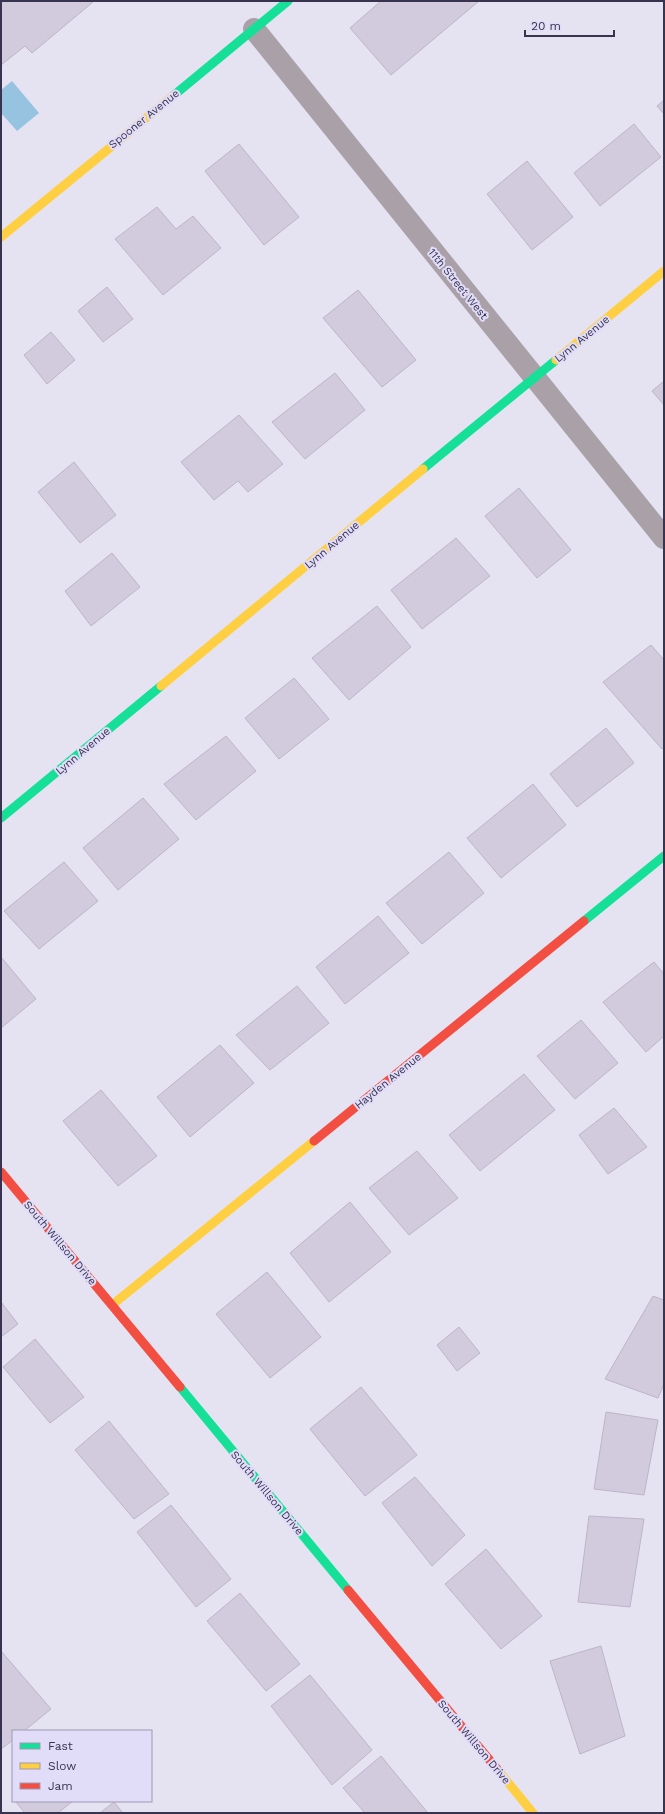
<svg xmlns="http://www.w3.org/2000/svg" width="665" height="1814" font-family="'Work Sans',sans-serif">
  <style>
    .water { fill: #96c4e0 }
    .building { fill: #d2cadd; stroke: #bdb5c7 }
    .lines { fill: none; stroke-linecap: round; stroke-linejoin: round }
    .street { stroke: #a9a1a7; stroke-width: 22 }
    .fast { stroke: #16e098; stroke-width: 9 }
    .slow { stroke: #ffcf43; stroke-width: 9 }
    .jam { stroke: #f24e42; stroke-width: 9 }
    .labels { text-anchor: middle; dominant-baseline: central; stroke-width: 4; stroke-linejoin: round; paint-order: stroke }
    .street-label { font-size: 11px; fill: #38334e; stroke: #e1ddf8 }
  </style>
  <rect width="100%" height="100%" fill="#e5e3f2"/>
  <path class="water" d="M12,81L39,113L17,131L1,113V90Z"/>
  <path class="building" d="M1,1H92L93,2L32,53L25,46L1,65Z
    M381,1H479L391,75L350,28Z
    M664,100V114L657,106Z
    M634,124L661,157L600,206L574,173Z
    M239,144L299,217L264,245L205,171Z
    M527,161L573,217L532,250L487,194Z
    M157,207L176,229L193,216L221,248L163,295L115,239Z
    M107,287L133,319L103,342L78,311Z
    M358,290L416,360L382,387L323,318Z
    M51,332L75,360L47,384L24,355Z
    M335,373L365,410L305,459L272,422Z
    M664,381V405L652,391Z
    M239,415L283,464L248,492L238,481L214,500L181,462Z
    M74,462L116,515L80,543L38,492Z
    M519,488L571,550L537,578L485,516Z
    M456,538L490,576L422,629L391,590Z
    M112,553L140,587L91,626L65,591Z
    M377,606L411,647L349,700L312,658Z
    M651,645L664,660V747L662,749L603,682Z
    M294,678L329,719L279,759L245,718Z
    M606,728L634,763L577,807L550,774Z
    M226,736L256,771L196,820L164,784Z
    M533,784L566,825L501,878L467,838Z
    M143,798L179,839L118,890L83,848Z
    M449,852L484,893L422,944L386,903Z
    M64,862L98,901L39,949L4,911Z
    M378,916L409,953L345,1004L316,967Z
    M1,957L36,999L1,1028Z
    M654,962L664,974V1036L646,1052L603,1002Z
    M297,986L329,1023L270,1070L236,1035Z
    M581,1020L618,1063L575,1099L537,1056Z
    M220,1045L254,1083L190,1137L157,1097Z
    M524,1074L555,1110L480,1171L449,1135Z
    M101,1090L157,1156L118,1186L63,1121Z
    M614,1108L647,1147L608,1174L579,1135Z
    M417,1151L458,1198L409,1235L369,1188Z
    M350,1202L391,1252L329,1302L290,1253Z
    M267,1272L321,1337L270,1378L216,1314Z
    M653,1296L664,1300V1384L658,1398L605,1379Z
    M1,1302L18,1324L1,1337Z
    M459,1327L480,1353L457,1371L437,1345Z
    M35,1339L84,1397L50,1423L3,1367Z
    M361,1387L417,1455L365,1496L310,1429Z
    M606,1412L658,1420L644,1495L594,1489Z
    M109,1421L169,1494L134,1519L75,1450Z
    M415,1477L465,1535L432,1566L382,1503Z
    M171,1505L231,1579L196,1607L137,1532Z
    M589,1516L644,1519L630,1607L578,1602Z
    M486,1549L542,1616L501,1649L445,1584Z
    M240,1593L300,1664L266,1691L207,1621Z
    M601,1646L625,1736L580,1754L550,1661Z
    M1,1651L51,1709L24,1731H13V1740L1,1749Z
    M310,1675L372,1750L332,1785L271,1706Z
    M381,1756L428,1813H365L343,1788Z
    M15,1801H73L58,1813H25Z
    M114,1802L123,1813H100Z"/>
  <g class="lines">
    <path class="street" d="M254,29L664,538"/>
    <path class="fast" d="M173,96L288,1
      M423,469L556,360
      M1,818L161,686
      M584,921L664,856
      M180,1387L348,1590"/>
    <path class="slow" d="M1,237L173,96
      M556,360L664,271
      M161,686L423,469
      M112,1305L314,1141
      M497,1769L533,1813"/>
    <path class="jam" d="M314,1141L584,921
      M1,1172L180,1387
      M348,1590L497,1769"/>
  </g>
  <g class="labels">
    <g class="street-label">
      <text transform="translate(144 119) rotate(-39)">Spooner Avenue</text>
      <text transform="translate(458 284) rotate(51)">11th Street West</text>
      <text transform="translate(582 339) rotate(-39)">Lynn Avenue</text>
      <text transform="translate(332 545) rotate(-40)">Lynn Avenue</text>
      <text transform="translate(83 751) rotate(-40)">Lynn Avenue</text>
      <text transform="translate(388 1081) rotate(-39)">Hayden Avenue</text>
      <text transform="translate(60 1243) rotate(50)">South Willson Drive</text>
      <text transform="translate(267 1493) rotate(50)">South Willson Drive</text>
      <text transform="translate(474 1742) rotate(50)">South Willson Drive</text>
    </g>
  </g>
  <rect width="665" height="1814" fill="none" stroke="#38334e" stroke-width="4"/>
  <rect x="12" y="1730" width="140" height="72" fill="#e1ddf8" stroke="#9d99b4"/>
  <rect x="20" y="1743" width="20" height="6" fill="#16e098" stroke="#9d99b4"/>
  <text x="48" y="1750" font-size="12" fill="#38334e">Fast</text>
  <rect x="20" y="1763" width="20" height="6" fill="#ffcf43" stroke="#9d99b4"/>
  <text x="48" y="1770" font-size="12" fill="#38334e">Slow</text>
  <rect x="20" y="1783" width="20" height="6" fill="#f24e42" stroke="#9d99b4"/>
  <text x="48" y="1790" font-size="12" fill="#38334e">Jam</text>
  <path d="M525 30v6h89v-6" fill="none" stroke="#38334e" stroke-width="2"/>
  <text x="531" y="30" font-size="12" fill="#38334e" stroke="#e1ddf8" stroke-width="3" paint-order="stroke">20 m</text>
</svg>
